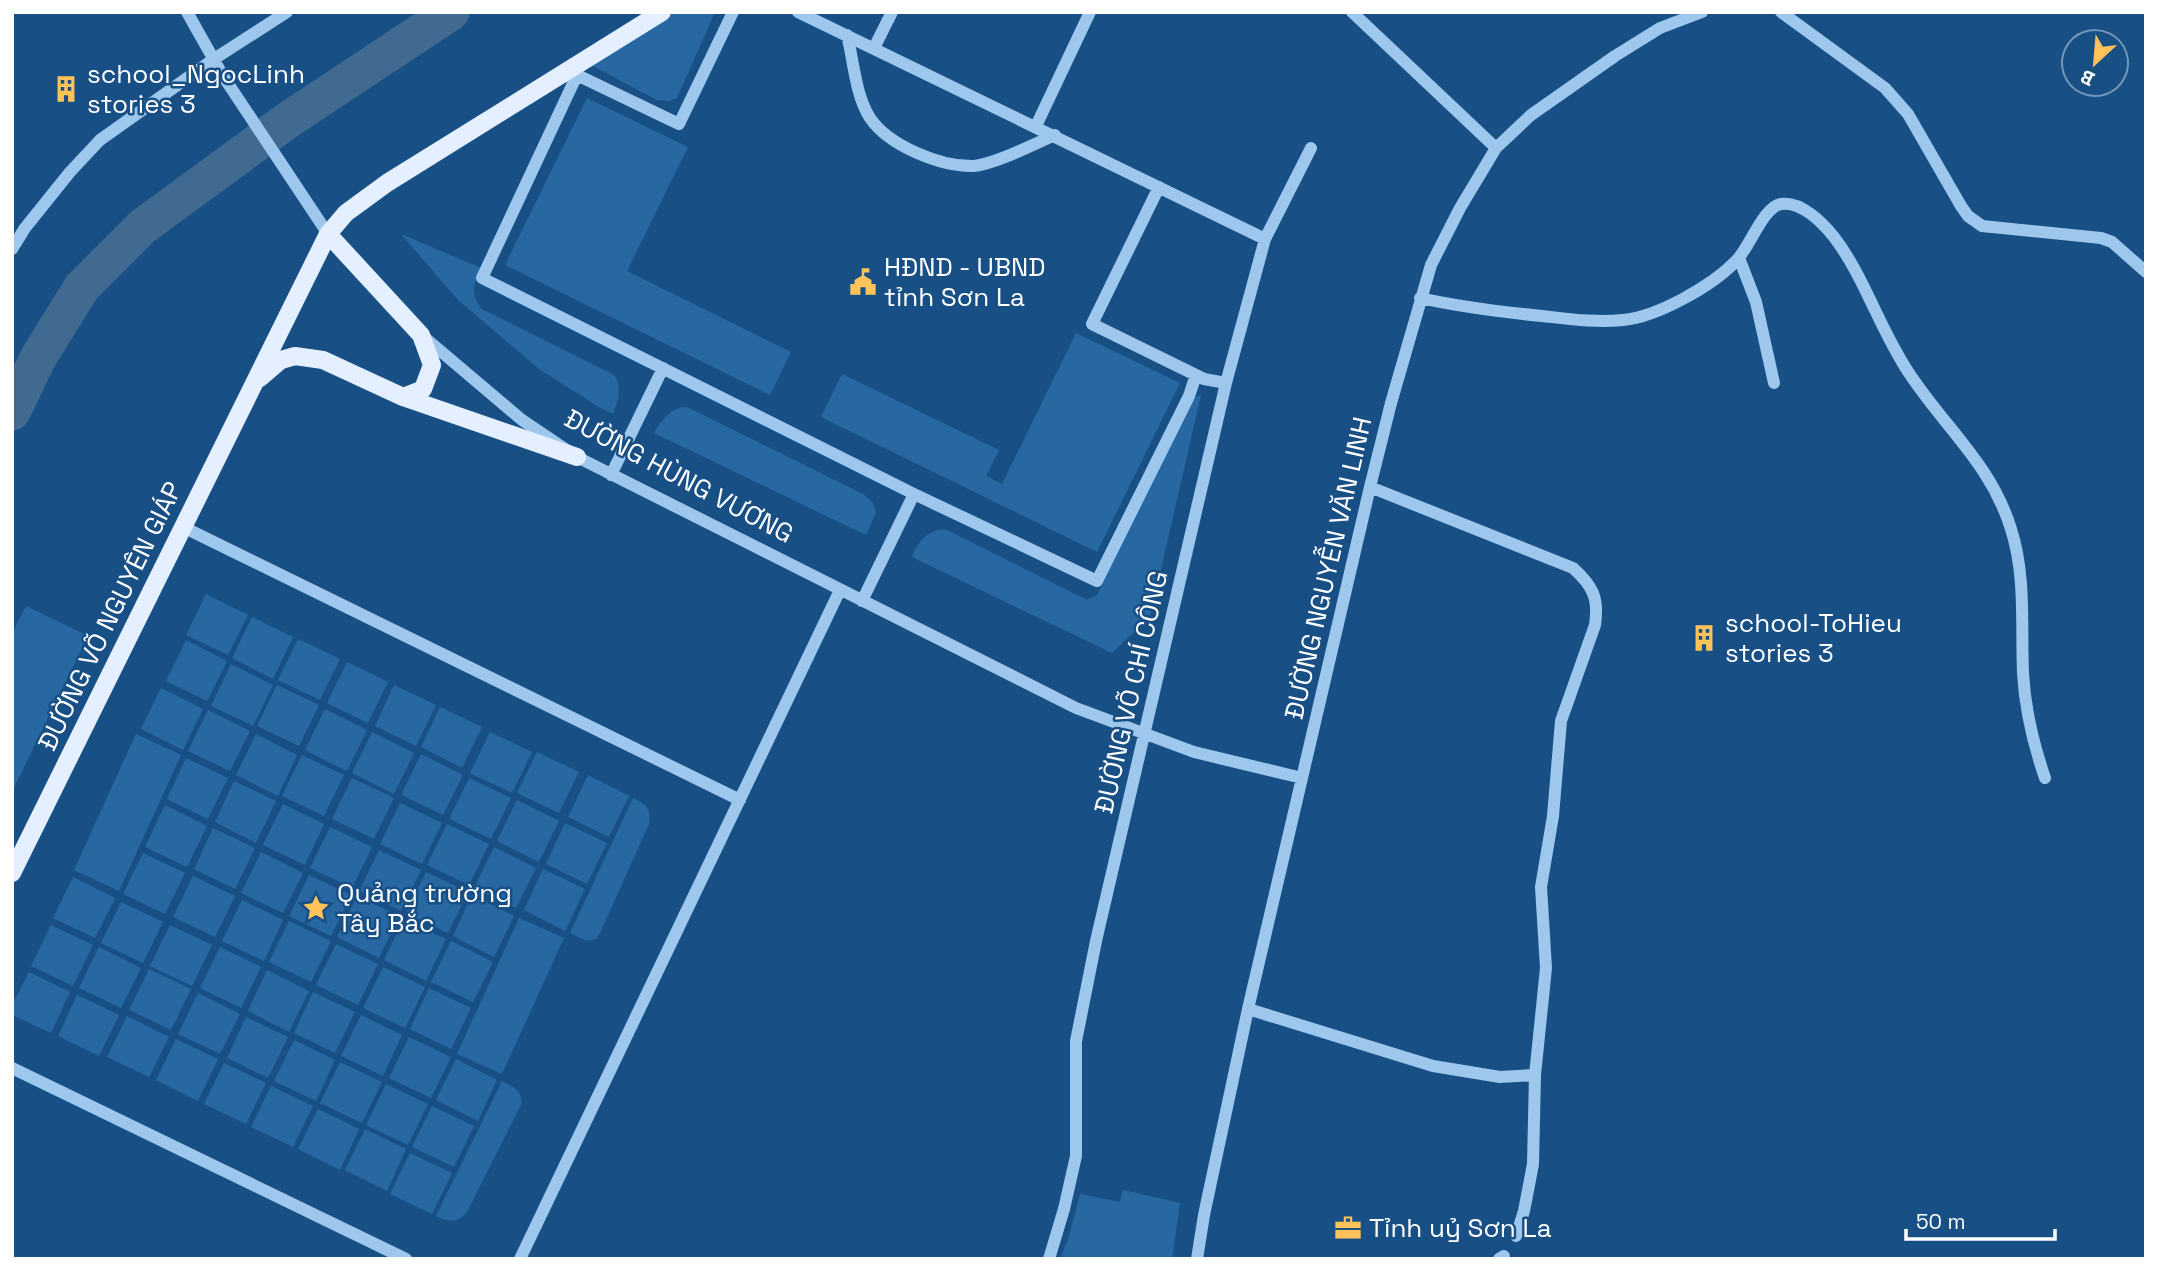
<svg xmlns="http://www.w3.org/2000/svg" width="2158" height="1271" font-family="'Space Grotesk',sans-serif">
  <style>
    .green { fill: #2768a3 }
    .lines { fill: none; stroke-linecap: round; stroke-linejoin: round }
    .river { stroke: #416a91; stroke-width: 37 }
    .minor { stroke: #9ec7ed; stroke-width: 12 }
    .major { stroke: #e4f0ff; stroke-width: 18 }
    .labels { text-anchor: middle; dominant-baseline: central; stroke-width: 5; stroke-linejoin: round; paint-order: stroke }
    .poi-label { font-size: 26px; fill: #fff; stroke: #185086; text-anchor: start }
    .street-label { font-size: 26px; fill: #fff; stroke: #185086 }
  </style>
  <rect width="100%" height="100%" fill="#185086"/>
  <path class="green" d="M669,12H715L677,98L669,101L657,100L591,65Z
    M587,98L688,147L627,271L791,352L770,395L505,265Z
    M401,234L481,268C474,286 469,293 482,309L614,375C623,389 618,399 613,414L599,407L539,369L458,300Z
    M1076,333L1180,383L1097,552L821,417L842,374L999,450L986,476L1002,484Z
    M1201,395L1150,617L1112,653L912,557C919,541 928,528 947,530L1087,600L1097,595L1194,398Z
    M687,407L863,494L873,503L876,513L866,535L654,433C663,419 669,408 687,407Z
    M206,594L248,615L228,655L186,635Z
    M26,606L88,636L12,792V633Z
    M252,617L293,637L273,679L232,658Z
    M298,639L340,659L320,700L278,680Z
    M186,640L227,661L207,701L166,681Z
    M347,662L388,682L368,723L327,703Z
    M231,664L273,685L253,726L211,706Z
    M277,685L319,705L299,746L257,726Z
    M394,685L436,705L416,746L375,726Z
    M161,688L203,709L183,750L141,729Z
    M440,707L482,727L462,768L421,747Z
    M325,709L367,730L347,771L305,750Z
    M208,710L250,731L230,771L188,751Z
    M372,732L414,753L394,794L352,773Z
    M490,732L532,752L512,793L470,773Z
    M136,734L181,755L119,891L74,870Z
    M256,734L297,755L278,796L236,775Z
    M537,752L579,772L559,813L517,793Z
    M421,754L463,775L443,815L401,795Z
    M302,755L344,775L324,816L282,796Z
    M186,758L228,778L208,819L167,799Z
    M588,775L629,796L609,837L568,817Z
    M352,778L394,798L374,839L332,819Z
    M469,778L511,798L491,839L449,819Z
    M234,781L276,801L256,843L215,822Z
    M633,798C646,804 651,808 649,824L600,933L596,939L587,941L570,933Z
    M517,800L559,821L539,862L497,841Z
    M400,803L442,823L422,864L380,844Z
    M283,804L324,824L305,865L263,845Z
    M165,805L207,826L187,867L145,847Z
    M565,823L607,843L587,884L546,864Z
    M447,824L489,844L469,885L427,865Z
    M330,827L372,847L352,888L310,868Z
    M213,828L255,848L235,889L194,869Z
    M494,847L536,868L516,908L474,888Z
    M379,850L421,870L401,911L359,891Z
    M261,852L303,873L283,913L241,893Z
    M143,853L185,873L165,914L123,894Z
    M543,869L585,889L565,931L524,910Z
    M426,872L468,892L448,933L406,913Z
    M309,875L351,895L331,936L289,916Z
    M193,876L235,896L215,937L173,917Z
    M73,877L115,898L95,938L53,918Z
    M472,895L514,916L494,957L453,936Z
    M357,896L399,916L379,958L337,937Z
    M242,900L283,920L264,961L222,941Z
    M121,902L163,922L143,963L101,943Z
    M519,918L564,938L502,1074L457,1054Z
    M404,919L446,939L426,981L384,960Z
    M289,921L331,941L311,982L269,962Z
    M51,925L93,945L73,986L31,966Z
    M170,925L212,945L192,986L150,966Z
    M451,941L493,962L473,1002L431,982Z
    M336,944L378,964L358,1005L316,985Z
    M99,947L141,968L121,1008L79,988Z
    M220,947L261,967L241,1008L200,988Z
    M383,967L425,987L405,1028L363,1008Z
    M149,969L191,989L171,1030L129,1010Z
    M267,970L309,991L289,1032L248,1011Z
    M29,972L70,992L51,1033L12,1015V1005Z
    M429,988L471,1008L451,1049L410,1029Z
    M313,992L355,1012L335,1053L294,1033Z
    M198,993L240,1014L220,1054L178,1034Z
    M77,995L119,1015L99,1056L58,1036Z
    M361,1015L402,1035L383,1076L341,1056Z
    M127,1016L169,1037L149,1077L107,1057Z
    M246,1017L288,1037L268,1078L227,1058Z
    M409,1037L451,1057L431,1098L389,1078Z
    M176,1039L218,1059L198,1101L156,1080Z
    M294,1040L335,1060L316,1101L274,1081Z
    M456,1059L497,1080L478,1121L436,1100Z
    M340,1062L382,1082L362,1123L320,1103Z
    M224,1063L266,1083L246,1124L204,1104Z
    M502,1081C513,1087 523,1090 521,1105L467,1212C456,1224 449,1222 436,1216Z
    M386,1084L428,1104L408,1145L366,1125Z
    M271,1086L313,1106L293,1147L251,1127Z
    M432,1106L474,1126L454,1167L412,1147Z
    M318,1109L359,1129L340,1170L298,1149Z
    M365,1129L406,1149L387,1191L345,1170Z
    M410,1153L452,1173L432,1214L390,1194Z
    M1123,1190L1180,1203L1172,1259H1060L1068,1240L1080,1194L1120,1202Z"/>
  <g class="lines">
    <path class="river" d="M12,412L38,358L82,287L142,227L288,120L451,12"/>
    <path class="minor" d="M187,12L223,76L328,234
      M733,12L679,124L577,75L482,278L914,494L1097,581L1189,396L1196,375
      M798,12L1265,239
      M1352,12L1496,148
      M1781,12L1885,88L1908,114L1961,206L1968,216L1982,226L2101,238L2112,242L2146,272
      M847,35C854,62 855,94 870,118C889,146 941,167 974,166C995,164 1034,144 1055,135
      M874,48L892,12
      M1036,126L1090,12
      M1159,187L1092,324L1204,379L1226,383
      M12,249L25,228L70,172L100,140L214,59L287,12
      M1739,258L1756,302L1774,383
      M1420,298C1461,307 1501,312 1542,316C1569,319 1596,323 1623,320C1657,317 1712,286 1736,261C1750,247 1763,207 1781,204C1801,201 1822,222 1834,237C1864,276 1880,330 1909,373C1945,428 1991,464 2011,529C2026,575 2021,626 2023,673C2025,710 2033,743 2045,778
      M424,337L522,420L577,457L1076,708L1194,752L1302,778
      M611,475L663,368
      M1370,487L1573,568C1593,586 1599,598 1595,625L1561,721L1553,816L1541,887L1546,968L1535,1075L1533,1164L1524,1211L1516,1236
      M183,527L740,800
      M862,601L914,494
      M1248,1009L1433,1066L1500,1077L1535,1075
      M12,1068L406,1259
      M520,1259L840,590
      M1049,1259L1064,1209L1076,1156V1041L1096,941L1226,383L1265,239L1311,148
      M1197,1259L1204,1215L1248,1009L1370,487L1391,403L1431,265L1460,208L1496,148L1531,115L1615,56L1660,28L1702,12
      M1499,1259L1504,1256"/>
    <path class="major" d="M328,234L421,335L432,365L423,389L403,397
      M260,378L281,360L295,356L323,360L403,397L577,457
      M12,873L328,234L346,213L387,183L662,12"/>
  </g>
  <defs>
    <symbol id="building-bare" viewBox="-9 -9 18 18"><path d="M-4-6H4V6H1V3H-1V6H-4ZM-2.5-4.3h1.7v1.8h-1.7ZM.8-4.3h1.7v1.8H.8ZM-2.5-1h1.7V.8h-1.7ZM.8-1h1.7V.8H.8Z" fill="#ffc35a" stroke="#185086" stroke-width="2.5" paint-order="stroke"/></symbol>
    <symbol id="civic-bare" viewBox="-9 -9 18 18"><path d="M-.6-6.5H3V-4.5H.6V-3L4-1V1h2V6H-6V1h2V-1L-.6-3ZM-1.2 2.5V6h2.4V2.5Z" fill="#ffc35a" stroke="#185086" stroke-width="2.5" paint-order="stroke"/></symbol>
    <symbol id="sight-bare" viewBox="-9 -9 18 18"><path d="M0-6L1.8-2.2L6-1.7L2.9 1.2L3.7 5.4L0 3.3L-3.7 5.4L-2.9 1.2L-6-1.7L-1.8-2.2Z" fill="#ffc35a" stroke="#185086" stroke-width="2.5" paint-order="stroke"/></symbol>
    <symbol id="office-bare" viewBox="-9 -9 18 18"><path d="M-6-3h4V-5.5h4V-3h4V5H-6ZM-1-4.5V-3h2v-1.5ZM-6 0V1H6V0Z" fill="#ffc35a" stroke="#185086" stroke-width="2.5" paint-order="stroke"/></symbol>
  </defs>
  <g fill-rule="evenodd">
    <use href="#building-bare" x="47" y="70" width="38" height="38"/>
    <use href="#civic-bare" x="844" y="263" width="38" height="38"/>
    <use href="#building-bare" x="1685" y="619" width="38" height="38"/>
    <use href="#sight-bare" x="297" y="889" width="38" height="38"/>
    <use href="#office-bare" x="1329" y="1209" width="38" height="38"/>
  </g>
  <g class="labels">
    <g class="poi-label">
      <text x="87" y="74">school_NgocLinh<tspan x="87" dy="30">stories 3</tspan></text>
      <text x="884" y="267">HĐND - UBND<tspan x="884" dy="30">tỉnh Sơn La</tspan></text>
      <text x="1725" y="623">school-ToHieu<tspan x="1725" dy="30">stories 3</tspan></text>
      <text x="337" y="893">Quảng trường<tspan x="337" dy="30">Tây Bắc</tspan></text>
      <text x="1369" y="1228">Tỉnh uỷ Sơn La</text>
    </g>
    <g class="street-label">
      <text transform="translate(679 476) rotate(28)">ĐƯỜNG HÙNG VƯƠNG</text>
      <text transform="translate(1328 568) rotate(-77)">ĐƯỜNG NGUYỄN VĂN LINH</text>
      <text transform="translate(110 616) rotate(-64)">ĐƯỜNG VÕ NGUYÊN GIÁP</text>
      <text transform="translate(1131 692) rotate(-77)">ĐƯỜNG VÕ CHÍ CÔNG</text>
    </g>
  </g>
  <rect width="2158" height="1271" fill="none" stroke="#ffffff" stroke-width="28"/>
  <g transform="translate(2095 63) rotate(206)"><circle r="33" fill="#185086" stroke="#7496b6" stroke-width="2"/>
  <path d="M0-5L12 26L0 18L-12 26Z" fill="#ffc35a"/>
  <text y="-10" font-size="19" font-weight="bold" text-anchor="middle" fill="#ffffff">B</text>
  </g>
  <path d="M1906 1229v10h149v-10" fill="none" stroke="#ffffff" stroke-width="3.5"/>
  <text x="1916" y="1229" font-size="21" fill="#ffffff" stroke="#185086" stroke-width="5" paint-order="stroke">50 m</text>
</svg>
